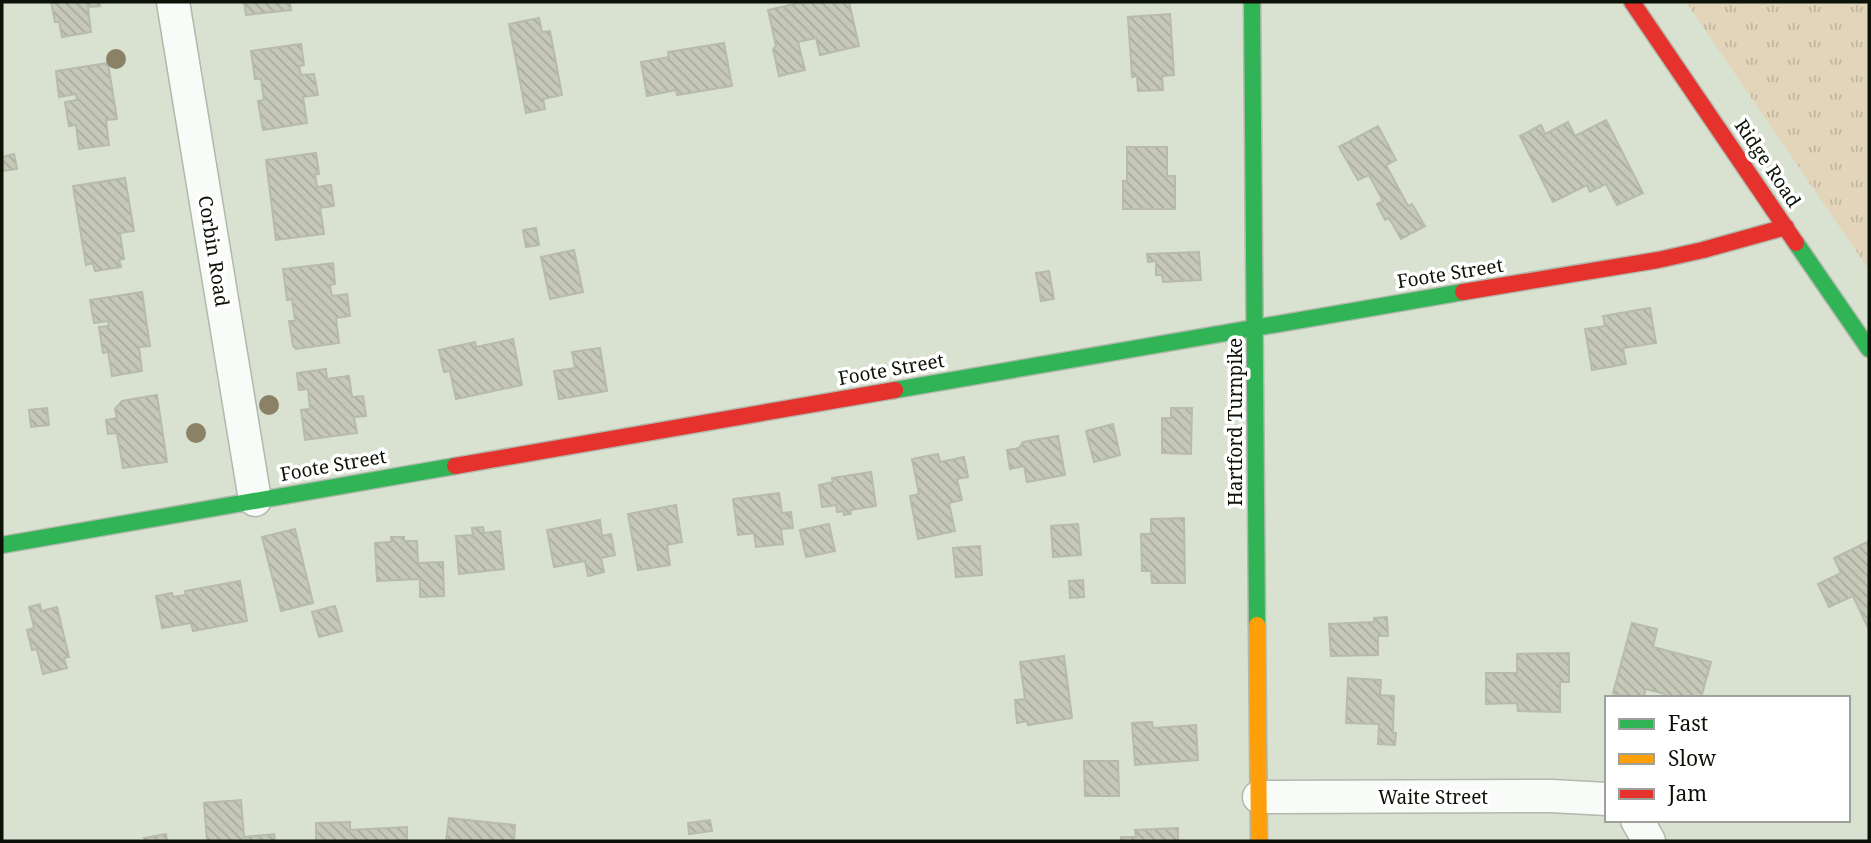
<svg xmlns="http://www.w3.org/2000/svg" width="1871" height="843" font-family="'Noto Serif',serif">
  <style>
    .grass { fill: url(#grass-tufts) }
    .building { fill: url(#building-back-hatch); stroke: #b7baad; stroke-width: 2 }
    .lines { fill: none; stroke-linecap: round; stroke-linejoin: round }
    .street-casing { stroke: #b1b8ac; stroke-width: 35 }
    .fast-casing { stroke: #b1b8ac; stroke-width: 19 }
    .slow-casing { stroke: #b1b8ac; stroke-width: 19 }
    .jam-casing { stroke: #b1b8ac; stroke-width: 19 }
    .street { stroke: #f9fbf8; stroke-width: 32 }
    .fast { stroke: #30b455; stroke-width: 16 }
    .slow { stroke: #ff9f0a; stroke-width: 16 }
    .jam { stroke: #e5322d; stroke-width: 16 }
    .tree { fill: #8a8166 }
    .labels { text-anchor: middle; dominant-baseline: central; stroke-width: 7; stroke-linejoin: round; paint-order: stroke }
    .street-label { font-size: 19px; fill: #0d1208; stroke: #fff }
  </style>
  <defs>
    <pattern id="grass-tufts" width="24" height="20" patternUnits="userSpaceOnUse" patternTransform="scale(1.75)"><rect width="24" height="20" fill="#e2d5b9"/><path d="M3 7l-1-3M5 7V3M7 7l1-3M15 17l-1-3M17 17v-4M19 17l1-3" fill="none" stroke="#c1b69e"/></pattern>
    <pattern id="building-back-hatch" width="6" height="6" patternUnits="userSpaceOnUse" patternTransform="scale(1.75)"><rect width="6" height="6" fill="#c6c8b8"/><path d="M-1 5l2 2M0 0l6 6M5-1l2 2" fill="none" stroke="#a9ab9d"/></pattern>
  </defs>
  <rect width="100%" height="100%" fill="#d9e2d1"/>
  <path class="grass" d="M1686,2H1869V270Z"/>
  <path class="building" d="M51,2H99L100,6L88,7L91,32L62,37L59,22H55Z
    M244,2H290L291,10L246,15Z
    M803,2H849L859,46L820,55L816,38L798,42L805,70L779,76L773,49L776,46L768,10Z
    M1170,14L1174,75L1162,76L1163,90L1138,91L1137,76L1132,77L1128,17Z
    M539,18L542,32L550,31L562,95L543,99L545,109L526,113L509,24Z
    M724,43L732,86L677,95L676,90L647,96L641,62L669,57L668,52Z
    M301,44L304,65L299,66L301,75L314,74L318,95L303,97L307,123L263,130L258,101L264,100L261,79H255L251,51Z
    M108,63L117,119L106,120L109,145L79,149L76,125L69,126L65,102L77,100L76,94L59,97L56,71Z
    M1606,120L1643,193L1617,205L1606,184L1590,192L1587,185L1553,202L1520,136L1541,125L1545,134L1568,122L1575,136Z
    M1378,126L1396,160L1386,165L1408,206L1412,204L1425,226L1401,239L1389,218L1385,220L1377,204L1383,201L1369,175L1358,180L1339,147Z
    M1127,147H1167V176H1175V209H1123V181H1127Z
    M316,153L319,174H315L317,187L331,185L334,206L320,208L324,234L276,240L266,160Z
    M14,154L17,169L2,171V157Z
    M125,178L134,231L120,233L124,259L119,260L121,267L95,271L93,263L86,265L73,186Z
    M536,228L539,245L526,247L523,230Z
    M574,250L583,292L550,299L541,257Z
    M1199,252L1201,280L1163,282L1162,275H1156V261L1148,262L1147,254Z
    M333,263L335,284L330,285L332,296L347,294L350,316L336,318L339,343L296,349L293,346L289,321H295L292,299L287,300L283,269Z
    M1049,271L1054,299L1041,301L1036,273Z
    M142,292L150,346L139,347L142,371L112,376L108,352L103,353L99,327L109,326L108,321L94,323L90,300Z
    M1650,308L1656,343L1623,348L1626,364L1592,370L1585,329L1605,326L1603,316Z
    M513,339L522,385L456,399L450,371L444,372L439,350L475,342L476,347Z
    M600,348L607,391L559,399L554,371L575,368L572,352Z
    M326,369L327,379L349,376L352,397L363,396L366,416L354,417L357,433L305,440L301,410L310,409L308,389L299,390L297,373Z
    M157,395L167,462L123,468L117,433L108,434L106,420L117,418L115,409L122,401Z
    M47,408L49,425L31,427L29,410Z
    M1171,408H1192L1191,454L1162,453V418H1171Z
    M1113,424L1120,455L1094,462L1086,431Z
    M1058,436L1065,475L1027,482L1024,466L1010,469L1007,450L1019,448L1023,442Z
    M938,454L940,462L964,457L968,477L957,479L962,500L949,503L955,531L918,539L910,496L919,494L912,459Z
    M871,472L876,506L850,510L851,514L844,515L843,511L837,512L836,505L822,507L819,485L833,482L832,478Z
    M779,493L782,513L791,512L793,528L781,529L783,544L756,547L754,533L738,535L733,499Z
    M676,505L682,542L667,545L670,565L638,570L628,514Z
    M1184,518L1185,583H1152L1151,571H1142L1141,534H1151V519Z
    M600,520L602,536L611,534L615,555L601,558L604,572L588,576L585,561L554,567L547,530Z
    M829,524L835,551L806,557L800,530Z
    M1078,524L1081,555L1053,557L1051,526Z
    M483,527L484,533L500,531L504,569L459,574L456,536L473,535L472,528Z
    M295,529L313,603L281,611L262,537Z
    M391,537H404V541H417L418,563L443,562L444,596L420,597V579L377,581L375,543L391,542Z
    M1869,541V630L1853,596L1829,607L1818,584L1841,573L1834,558Z
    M980,546L982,575L956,577L953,548Z
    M1083,580L1084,597L1070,598L1069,581Z
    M240,581L247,621L193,631L191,623L162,628L156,596L172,593L173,597L186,595L185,591Z
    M40,604L41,611L57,607L69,657L64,658L67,668L43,674L37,649L32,650L27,630L34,628L29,607Z
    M335,606L342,631L319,637L312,612Z
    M1387,617L1388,636H1378V655L1331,656L1329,624L1374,622V618Z
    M1632,623L1657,629L1653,647L1711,662L1701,698H1664L1665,694L1646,689L1643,698H1630L1613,693Z
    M1569,653V682H1560V712L1518,711L1517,703L1486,704V673H1517V654Z
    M1064,656L1072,718L1028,725L1027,721L1017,723L1015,700L1025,699L1020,662Z
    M1348,678L1381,680L1380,695L1394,696L1393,733H1396L1395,745L1378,744L1379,724L1346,723Z
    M1152,722L1153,728L1196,725L1198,760L1135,765L1132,723Z
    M1084,761H1118L1119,796H1085Z
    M241,800L244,837L274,834L275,841H207L204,803Z
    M449,818L515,825L514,841H446Z
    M710,820L712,831L689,834L688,823Z
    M350,822V830L407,827V841H316V823Z
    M1178,828V841H1121V837H1136L1135,830Z
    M166,834L167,841H145L144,838Z"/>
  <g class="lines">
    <defs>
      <path id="street" d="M173,2L255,500
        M1259,797L1551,796L1607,799
        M1637,820L1649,841"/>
      <path id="fast" d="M1252,2L1257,625
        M1796,243L1869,349
        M895,390C1084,357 1273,323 1463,292
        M2,545L455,466"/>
      <path id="slow" d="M1257,625L1259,841"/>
      <path id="jam" d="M1632,2L1796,243
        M1463,292L1658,260L1703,250L1786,227
        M455,466L895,390"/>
    </defs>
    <use href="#street" class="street-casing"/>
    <use href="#fast" class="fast-casing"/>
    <use href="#slow" class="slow-casing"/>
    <use href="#jam" class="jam-casing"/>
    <use href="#street" class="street"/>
    <use href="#fast" class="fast"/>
    <use href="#slow" class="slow"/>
    <use href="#jam" class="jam"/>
  </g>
  <g class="tree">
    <circle cx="116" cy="59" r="10"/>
    <circle cx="269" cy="405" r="10"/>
    <circle cx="196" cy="433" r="10"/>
  </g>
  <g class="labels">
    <g class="street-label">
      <text transform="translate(1768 163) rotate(56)">Ridge Road</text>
      <text transform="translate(214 251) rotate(81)">Corbin Road</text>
      <text transform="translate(1450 273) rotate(-9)">Foote Street</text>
      <text transform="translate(891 369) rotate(-10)">Foote Street</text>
      <text transform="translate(1235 422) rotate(-90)">Hartford Turnpike</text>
      <text transform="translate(333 465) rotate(-10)">Foote Street</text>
      <text x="1433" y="797">Waite Street</text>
    </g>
  </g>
  <rect width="1871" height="843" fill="none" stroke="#0d1208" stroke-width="7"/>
  <rect x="1605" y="696" width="245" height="126" fill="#ffffff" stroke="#9ea09c" stroke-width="2"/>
  <rect x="1619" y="719" width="35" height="10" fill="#30b455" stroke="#9ea09c" stroke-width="2"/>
  <text x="1668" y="731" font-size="21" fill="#0d1208">Fast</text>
  <rect x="1619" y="754" width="35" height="10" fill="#ff9f0a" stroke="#9ea09c" stroke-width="2"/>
  <text x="1668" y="766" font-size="21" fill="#0d1208">Slow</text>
  <rect x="1619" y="789" width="35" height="10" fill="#e5322d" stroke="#9ea09c" stroke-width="2"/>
  <text x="1668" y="801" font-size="21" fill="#0d1208">Jam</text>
</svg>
